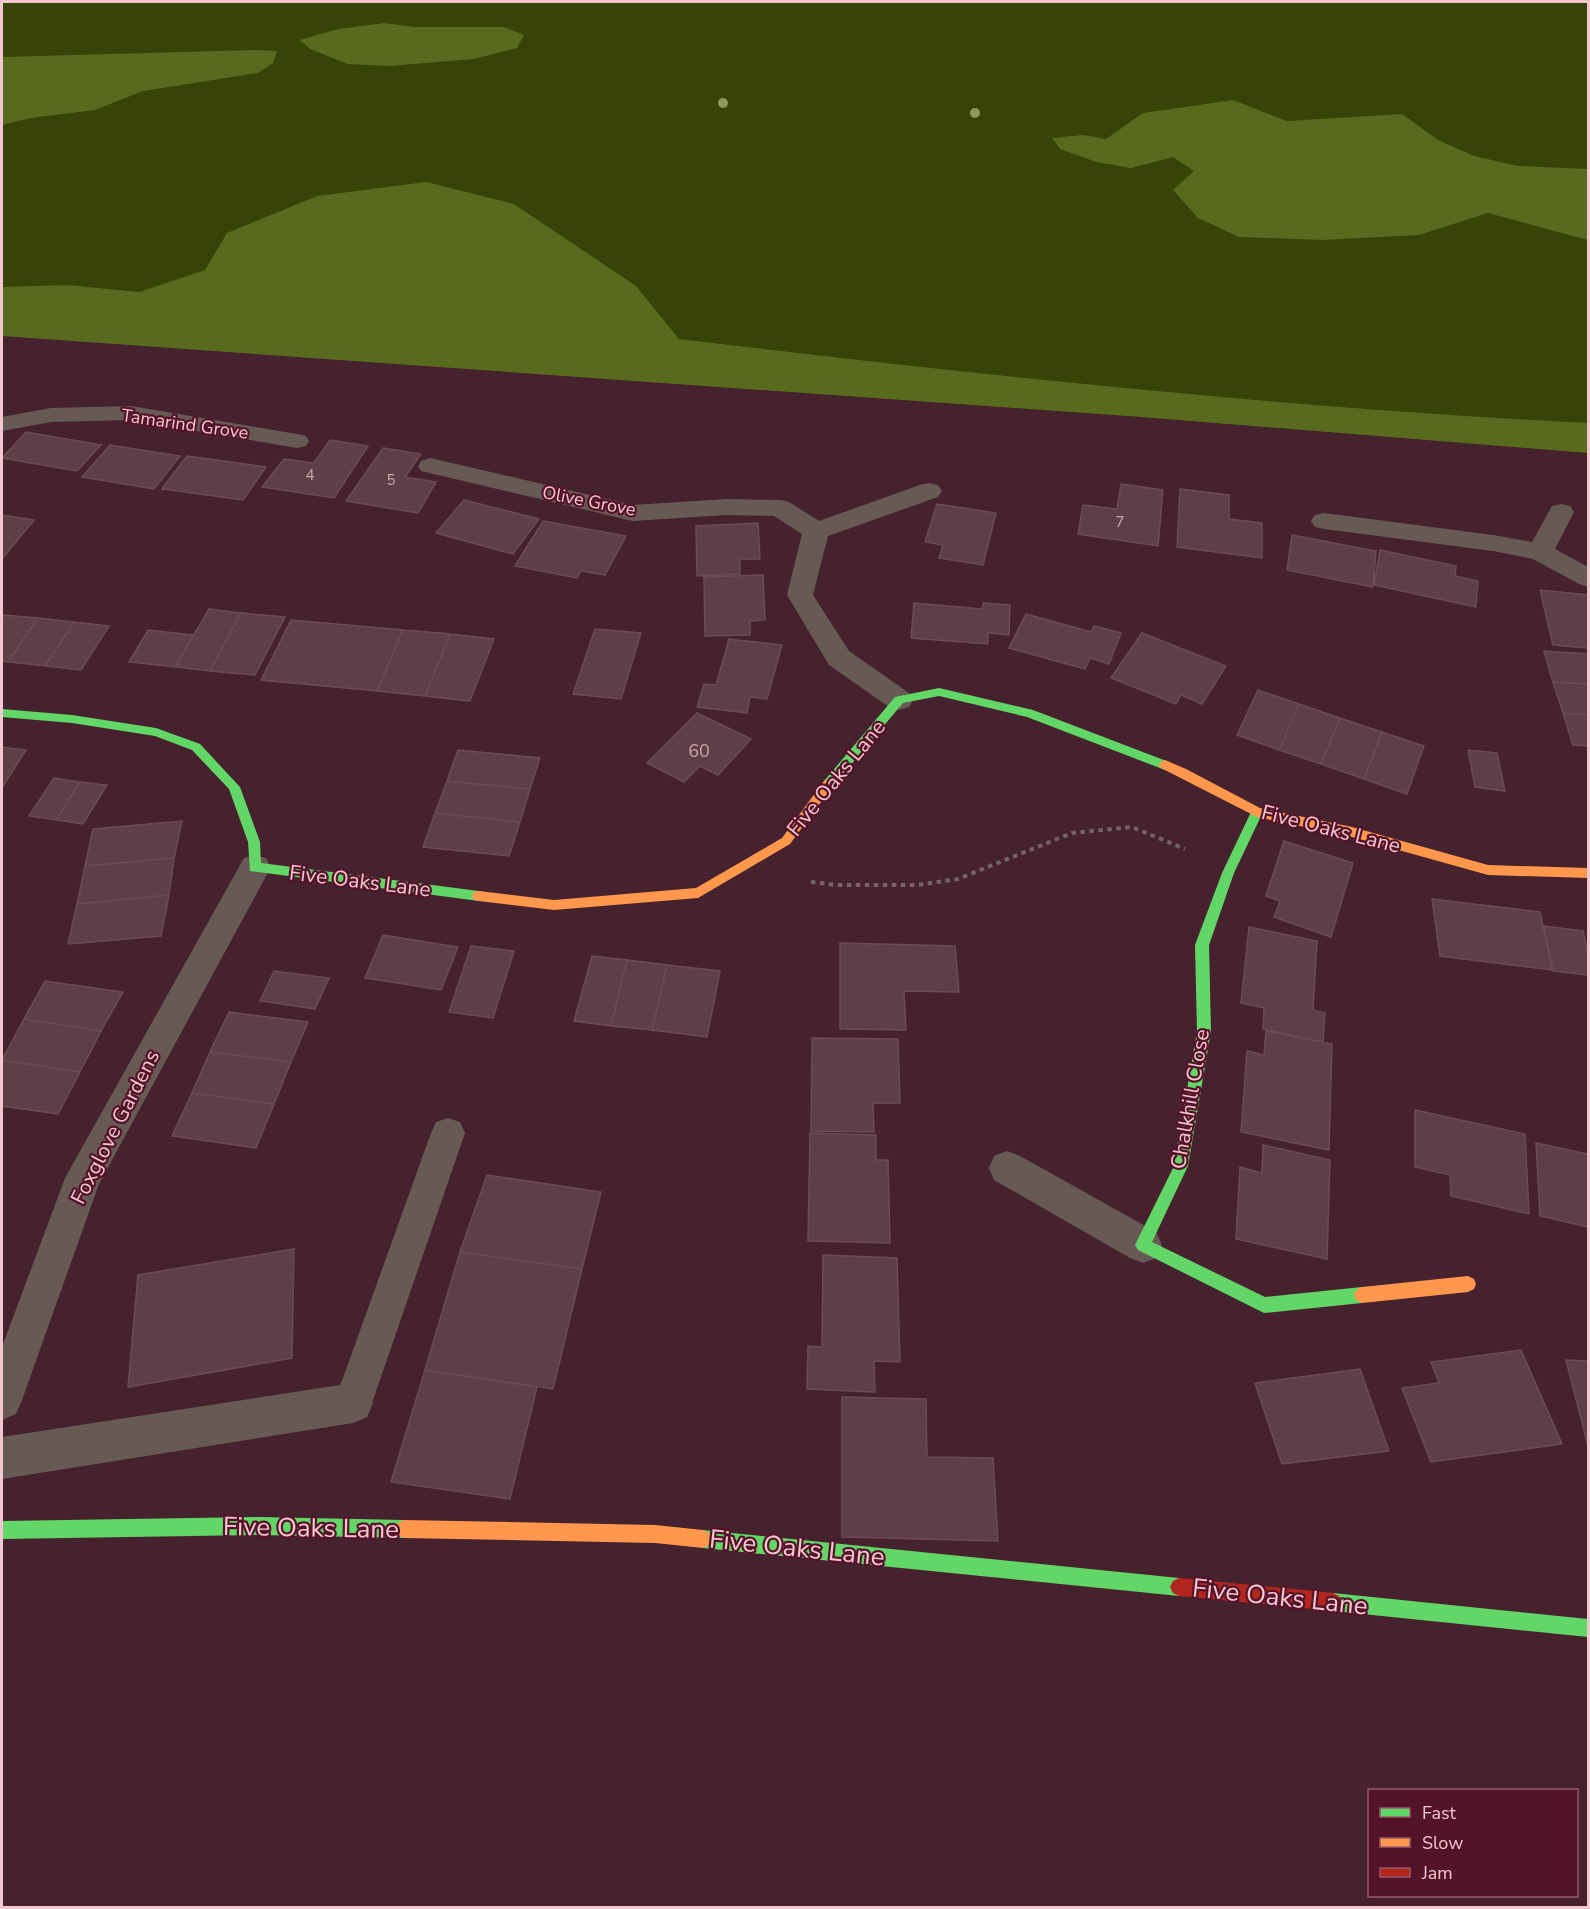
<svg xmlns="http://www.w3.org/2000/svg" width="1590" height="1909" font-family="'Nunito Sans',sans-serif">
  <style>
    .green { fill: #374307 }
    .forest { fill: #576a1e }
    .building { fill: #5e3f48; stroke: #6b4c54; stroke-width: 1.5 }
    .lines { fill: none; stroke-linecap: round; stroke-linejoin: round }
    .path { stroke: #756464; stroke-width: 4; stroke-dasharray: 4.5 4.5; stroke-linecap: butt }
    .lane { fill: #675a54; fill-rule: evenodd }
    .street { fill: #675a54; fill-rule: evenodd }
    .fast { fill: #63d668; fill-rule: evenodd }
    .slow { fill: #ff974d; fill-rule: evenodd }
    .jam { fill: #b3261e; fill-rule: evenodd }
    .tree { fill: #90965d }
    .labels { text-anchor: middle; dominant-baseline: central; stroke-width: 4.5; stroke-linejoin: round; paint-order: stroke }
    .far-number-label { font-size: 15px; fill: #cda5ad }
    .far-street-label { font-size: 18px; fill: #f2c7cf; stroke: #551329 }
    .number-label { font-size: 18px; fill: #cda5ad }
    .street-label { font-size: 21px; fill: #f2c7cf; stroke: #551329 }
    .near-street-label { font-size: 26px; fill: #f2c7cf; stroke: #551329 }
  </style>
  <rect width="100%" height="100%" fill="#46222e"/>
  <path class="green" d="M2,2H1588V453L1142,417L2,335Z"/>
  <path class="forest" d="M385,23L413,27H504L524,35L517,48L474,59L389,66L348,64L310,49L300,40L338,29Z
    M254,50L277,51L273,63L258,73L143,91L95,110L31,118L2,125V57Z
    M1233,100L1287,121L1402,114L1438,140L1474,156L1518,166L1588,169V240L1488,213L1419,235L1322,240L1239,237L1198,218L1173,190L1194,171L1173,157L1131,168L1096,162L1060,149L1052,138L1083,135L1106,139L1143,113Z
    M426,182L514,204L636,286L679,339C982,375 1284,408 1588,423V453L1142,417L2,336V287L67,285L139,292L205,270L227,233L317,196Z"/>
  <path class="building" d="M26,432L101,445L77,471L2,458Z
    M330,440L368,446L334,498L262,487L284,459L314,463Z
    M110,445L180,456L154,489L82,477Z
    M383,448L421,454L405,477L436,482L418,513L346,501Z
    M187,456L266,467L243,500L162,489Z
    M1121,484L1163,490L1158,546L1078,534L1083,505L1117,509Z
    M1180,489L1229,495V519L1262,523V558L1177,547Z
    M464,500L539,519L513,554L436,533Z
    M937,504L996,513L983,565L939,558L943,545L925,542Z
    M2,515L34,520L2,559Z
    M543,521L626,536L605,575L581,571L577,578L515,566Z
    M758,523L760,559H740V574L697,576L696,526Z
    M1292,535L1376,551L1373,587L1287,570Z
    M1380,550L1456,566L1455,576L1478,581L1476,607L1374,585Z
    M763,575L765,620L750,621V635L705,636L704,577Z
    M1540,590L1588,595V648L1553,645Z
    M914,603L982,609L983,603L1010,605L1009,635L988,633V644L911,638Z
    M209,609L241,613L210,671L175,667Z
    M241,613L285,617L255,675L210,671Z
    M1026,614L1091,632L1094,626L1121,633L1109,664L1090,658L1085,669L1009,648Z
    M3,615L38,618L8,662L2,661Z
    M38,618L74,622L45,666L8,662Z
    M291,620L403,630L377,691L261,680Z
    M74,622L109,626L81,670L45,666Z
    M595,629L641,633L621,699L573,694Z
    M148,630L194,635L175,667L129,662Z
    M403,630L450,634L425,696L377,691Z
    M1142,633L1226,666L1202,704L1181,695L1176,704L1111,678Z
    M450,634L494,639L470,701L425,696Z
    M729,639L782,645L767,699L750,697L747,713L697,707L704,684L716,685Z
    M1544,651L1588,654V684L1553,682Z
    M1553,682L1588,684V715L1563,713Z
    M1258,690L1299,704L1279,750L1237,735Z
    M1299,704L1340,718L1321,764L1279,750Z
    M697,713L751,739L718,775L700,766L684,782L647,763Z
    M1563,713L1588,715V746L1573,745Z
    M1340,718L1382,732L1364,779L1321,764Z
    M1382,732L1424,746L1407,794L1364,779Z
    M2,747L26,750L2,788Z
    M458,750L540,758L530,789L447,781Z
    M1468,750L1497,753L1505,791L1475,787Z
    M54,778L80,782L56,820L29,816Z
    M447,781L530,789L520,822L435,813Z
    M80,782L107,785L83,824L56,820Z
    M435,813L520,822L509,856L423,847Z
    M182,821L174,858L85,866L93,829Z
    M1284,841L1353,863L1331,937L1274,917L1280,901L1266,896Z
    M174,858L169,895L77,904L85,866Z
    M169,895L161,936L68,944L77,904Z
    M1432,899L1540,912L1552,970L1440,956Z
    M1544,926L1583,931L1588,954V975L1553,971Z
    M1249,927L1317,941L1313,1010L1325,1013L1323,1042L1263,1029L1264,1008L1241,1003Z
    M383,935L458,947L441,990L365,978Z
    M840,943L955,946L959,992L904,991L906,1030L840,1029Z
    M471,946L514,951L493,1018L449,1012Z
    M592,956L627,960L611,1026L574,1021Z
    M627,960L667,965L652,1030L611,1026Z
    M667,965L720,971L707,1037L652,1030Z
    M274,971L329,978L315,1009L260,1001Z
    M45,981L123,992L101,1031L24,1019Z
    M229,1012L308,1022L291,1062L210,1052Z
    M24,1019L101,1031L80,1072L2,1060Z
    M1266,1031L1332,1044L1329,1150L1241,1132L1247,1051L1264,1055Z
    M812,1038L898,1039L900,1103H873L874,1132L811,1131Z
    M210,1052L291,1062L274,1104L192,1093Z
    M2,1060L80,1072L58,1114L2,1106Z
    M192,1093L274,1104L256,1148L172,1136Z
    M1415,1110L1525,1134L1529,1214L1451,1196L1450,1175L1415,1167Z
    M810,1133L876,1135V1160H888L890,1243L808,1241Z
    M1536,1143L1588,1154V1227L1540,1216Z
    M1263,1145L1330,1160L1327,1259L1236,1239L1240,1167L1262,1173Z
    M487,1175L601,1192L582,1269L460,1252Z
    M294,1249L292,1358L128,1387L138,1275Z
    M460,1252L582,1269L553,1389L425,1370Z
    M823,1255L897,1258L900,1362L874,1361L875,1392L807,1389L808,1346L822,1347Z
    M1521,1350L1562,1444L1431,1462L1402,1388L1439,1383L1431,1362Z
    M1566,1360L1588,1361V1446Z
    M1360,1369L1389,1451L1282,1464L1255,1383Z
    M425,1370L537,1387L510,1499L391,1482Z
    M842,1397L926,1399L927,1457L993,1458L998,1541L842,1537Z"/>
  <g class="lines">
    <path class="path" d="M811,882L836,885H917L958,879L1072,833L1132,827L1185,849"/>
    <path class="lane" d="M448,1118L460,1122L465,1133L372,1403L367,1417L353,1422L339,1417L334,1403L431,1133L436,1122Z"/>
    <path class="street" d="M131,406L297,434L306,436L309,441L306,446L297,448L131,420L51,422L2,431V417L51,408Z
      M430,458L633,505L726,499L780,500L789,502L819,521L920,485L929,483L938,485L942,491L938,497L828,536L813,595L849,651L909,693L913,700L909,707L899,710L889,707L829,665L787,595L802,534L774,516L726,515L633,521L421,471L418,466L421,461Z
      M1561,504L1570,506L1574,512L1555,549L1588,567V587L1579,584L1533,559L1493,551L1324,529L1315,527L1311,521L1315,515L1324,513L1493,535L1532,542L1552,506Z
      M255,855L266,858L271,867L99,1184L22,1400L16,1414L2,1420V1347L65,1178L244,858Z
      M1007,1151L1020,1156L1156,1232L1162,1245L1156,1258L1143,1263L1130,1258L994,1180L989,1168L994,1156Z
      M353,1383L367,1389L373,1403L367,1417L353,1423L2,1479V1437Z"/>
    <path class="fast" d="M939,688L1033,710L1169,762L1171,765L1165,770L1027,717L939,696L903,703L832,787H824L822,784L824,781L895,697Z
      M2,709L72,715L156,728L200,744L240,787L260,842L261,863L479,891L484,892L486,896L484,900L479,901L250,871L248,842L229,789L192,750L155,736L72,723L2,717Z
      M1257,807L1263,812L1234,873L1209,945L1211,1031L1188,1166L1152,1242L1265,1297L1362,1287L1368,1290L1370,1295L1368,1300L1362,1303L1264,1313L1138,1250L1135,1245L1174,1166L1197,1031L1195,945L1222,873L1251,812Z
      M259,1517L404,1520L410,1523L413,1529L410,1535L404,1538L259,1535L2,1539V1521Z
      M703,1530L1179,1578L1185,1581L1188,1587L1185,1593L1179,1596L703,1548L697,1545L694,1539L697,1533Z
      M1333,1593L1588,1619V1637L1333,1611L1327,1608L1324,1602L1327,1596Z"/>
    <path class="slow" d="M1165,760L1186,769L1260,808L1352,827L1488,865L1588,868V878L1488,875L1352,837L1257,817L1161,768L1159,765L1161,762Z
      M828,779L832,781L834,784L832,787L790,844L698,898L554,910L479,901L474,900L472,896L474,892L479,891L554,900L696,888L782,838L824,781Z
      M1468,1276L1474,1279L1476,1284L1474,1289L1468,1292L1362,1303L1356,1300L1354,1295L1356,1290L1362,1287Z
      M404,1520L655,1525L703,1530L709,1533L712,1539L709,1545L703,1548L655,1543L404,1538L398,1535L395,1529L398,1523Z"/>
    <path class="jam" d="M1179,1578L1333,1593L1339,1596L1342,1602L1339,1608L1333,1611L1179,1596L1173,1593L1170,1587L1173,1581Z"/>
  </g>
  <g class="tree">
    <circle cx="723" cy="103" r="5"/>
    <circle cx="975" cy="113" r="5"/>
  </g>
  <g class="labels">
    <g class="far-number-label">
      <text x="310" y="475">4</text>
      <text x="391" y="480">5</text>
      <text x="1120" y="522">7</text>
    </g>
    <g class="far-street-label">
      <text transform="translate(185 424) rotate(8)">Tamarind Grove</text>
      <text transform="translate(589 501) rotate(11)">Olive Grove</text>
    </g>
    <g class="number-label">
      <text x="699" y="751">60</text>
    </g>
    <g class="street-label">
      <text transform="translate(836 778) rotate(-51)">Five Oaks Lane</text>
      <text transform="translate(1331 829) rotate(14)">Five Oaks Lane</text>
      <text transform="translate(360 881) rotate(7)">Five Oaks Lane</text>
      <text transform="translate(1190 1099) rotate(-80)">Chalkhill Close</text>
      <text transform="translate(115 1127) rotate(-63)">Foxglove Gardens</text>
    </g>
    <g class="near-street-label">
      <text transform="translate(311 1528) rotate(1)">Five Oaks Lane</text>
      <text transform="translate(797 1548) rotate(6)">Five Oaks Lane</text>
      <text transform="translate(1280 1597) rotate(6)">Five Oaks Lane</text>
    </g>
  </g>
  <rect width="1590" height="1909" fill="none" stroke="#f2c7cf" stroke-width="6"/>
  <rect x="1368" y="1789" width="210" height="108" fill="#551329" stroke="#945b6b" stroke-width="1.5"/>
  <rect x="1380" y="1808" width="30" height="9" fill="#63d668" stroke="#945b6b" stroke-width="1.5"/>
  <text x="1422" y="1819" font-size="18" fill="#f2c7cf">Fast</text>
  <rect x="1380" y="1838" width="30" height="9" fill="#ff974d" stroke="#945b6b" stroke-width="1.5"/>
  <text x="1422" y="1849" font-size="18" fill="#f2c7cf">Slow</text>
  <rect x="1380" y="1868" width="30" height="9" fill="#b3261e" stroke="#945b6b" stroke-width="1.5"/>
  <text x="1422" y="1879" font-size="18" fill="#f2c7cf">Jam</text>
</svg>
